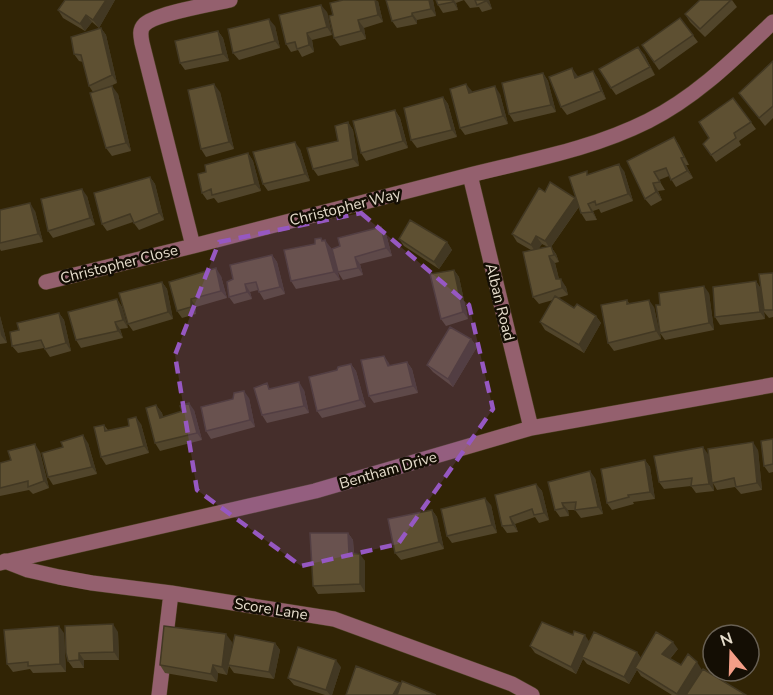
<svg xmlns="http://www.w3.org/2000/svg" width="773" height="695" font-family="'Nunito Sans',sans-serif">
  <style>
    .lines { fill: none; stroke-linecap: round; stroke-linejoin: round }
    .minor-casing { stroke: #4e4125; stroke-width: 16 }
    .minor { stroke: #94606e; stroke-width: 15 }
    .wall { fill: #51452b; fill-rule: evenodd }
    .shaded-wall { fill: #423823 }
    .building { fill: #5e5032; stroke: #423823; stroke-width: 1.5 }
    .marked { fill: #9658c2; fill-opacity: 0.2; stroke: #9658c2; stroke-width: 4.5; stroke-dasharray: 12 8; stroke-linejoin: round }
    .labels { text-anchor: middle; dominant-baseline: central; stroke-width: 5; stroke-linejoin: round; paint-order: stroke }
    .street-label { font-size: 15px; fill: #e5dccb; stroke: #140e04 }
  </style>
  <rect width="100%" height="100%" fill="#312405"/>
  <g class="lines">
    <defs>
      <path id="minor" d="M230,0C213,4 153,14 144,25C139,30 141,37 142,43L193,246C284,223 375,200 466,176C529,160 590,150 648,121C696,97 734,59 773,22
        M470,175L531,428
        M46,282L193,246
        M5,561L28,570L59,577L92,583L171,593L334,619L512,684L532,695
        M0,563L315,491L531,428L773,385
        M159,695L171,593"/>
    </defs>
    <use href="#minor" class="minor-casing"/>
    <use href="#minor" class="minor"/>
  </g>
  <path class="wall" d="M65,0H115L99,28L92,22L85,31L63,18L58,10Z
    M386,0H433L436,16L417,20V24L397,28L392,21Z
    M436,0H489L492,9L482,12L479,7L470,8L464,0L456,3L458,10L443,13L438,5Z
    M732,0L737,7L705,37L690,22L685,14Z
    M378,1L383,22L364,28L366,39L340,46L334,38Z
    M327,12L332,35L312,40L314,52L302,57L298,50L291,52L286,44Z
    M680,18L698,42L659,70L642,45Z
    M275,26L280,48L239,60L233,53Z
    M101,28L106,35L117,83L102,90L118,94L131,151L112,156L106,148L93,92L89,86L83,62L79,61L74,54Z
    M218,31L223,38L229,61L185,70L180,63Z
    M644,54L655,75L616,95L611,88Z
    M773,61V118L765,126L739,93Z
    M593,71L598,79L606,99L567,115L561,107L577,75L578,77Z
    M543,73L548,81L556,112L514,122L509,114Z
    M472,91V92L500,94L508,124L465,135L460,128Z
    M220,92L234,149L206,157L201,149Z
    M443,97L448,104L457,137L417,148L411,140Z
    M733,98L756,129L739,141L741,145L716,162L703,144L709,138Z
    M395,110L400,118L408,148L366,161L361,153Z
    M348,122L353,130L359,166L318,176L313,169L338,141Z
    M674,137L679,145L689,165H686L693,178L676,187L669,176L659,180L665,190L658,191L662,200L651,206L645,199L627,161Z
    M300,149L310,181L268,191L263,184Z
    M248,153L253,161L261,191L218,203L214,198L207,200L202,193L206,172Z
    M624,171L633,201L601,213L599,209L593,211L597,220L586,221L581,213L579,207L551,247L556,254L559,262L555,263L559,279L566,287L568,295L558,298L574,308L596,316L601,323L584,353L545,330L540,322L553,300L539,304L533,297L531,250L517,242L512,234L545,192L575,198L589,174ZM542,244L548,247L538,249Z
    M150,177L155,184L164,220L139,230L133,222L107,231L102,224Z
    M87,196L95,225L53,238L48,231Z
    M0,210L35,211L43,242L1,251L0,249Z
    M381,227L386,234L392,256L360,264L363,275L343,280L338,272L340,246Z
    M399,239L447,242L452,250L439,269L404,246Z
    M323,241L331,248L340,280L296,289L291,281L315,244Z
    M272,255L277,262L285,294L264,300L258,290L250,292L252,299L234,304L229,297Z
    M454,270L459,277L468,319L446,326L441,319Z
    M773,273V317L769,318L764,312L765,319L720,325L715,317L756,281L761,289Z
    M221,276L227,298L196,307V314L182,318L177,311L169,282Z
    M162,282L167,289L173,319L133,331L128,324Z
    M709,293L714,330L665,340L660,333L661,339L614,351L608,343L627,300L629,303L654,307L659,331L660,305Z
    M117,299L122,307L128,328L120,329L123,338L81,348L76,340Z
    M59,313L64,320L71,351L50,357L44,348L18,353L12,346L19,330Z
    M0,316L7,343L0,344Z
    M471,339L477,347L453,387L433,372L427,365Z
    M384,356L390,366L407,362L412,369L418,393L374,403L369,396Z
    M351,364L356,371L366,407L322,418L317,411L337,370Z
    M271,389L304,390L309,413L267,423L262,415Z
    M249,398L255,427L211,439L206,431Z
    M156,405L162,413L163,417L182,411L194,410L202,440L160,451L155,443Z
    M141,424L149,453L106,465L101,457L104,425L108,430Z
    M773,439V472L769,473L764,466Z
    M88,443L97,474L53,485L48,477Z
    M758,450L762,490L741,494L735,487L717,490L713,483L714,491L696,493L691,486L664,489L659,482L708,454L711,473Z
    M40,452L49,488L33,494L29,490L0,496V463L11,460Z
    M645,460L650,467L655,499L633,502L634,504L612,510L607,503Z
    M595,478L603,514L581,518L575,510H568L569,516L560,517L555,510L548,482Z
    M536,484L542,491L549,520L539,523L535,517L515,524L518,532L507,533L502,526Z
    M491,505L497,533L452,543L447,536Z
    M432,510L437,517L444,549L401,560L395,553Z
    M348,533L353,540L354,553L365,561V592L318,594L313,586Z
    M118,632L119,660H84V668H73L68,661L66,653Z
    M64,633L66,672L33,673L30,669L13,672L7,664Z
    M573,635L589,641L637,652L641,658L678,649L670,659L681,665L702,670L697,679L746,695H672L641,676L637,670L629,684L587,664L583,659L576,674L535,653L530,646Z
    M232,642L229,663L275,643L280,650L274,679L234,673L229,666L227,675L218,673L217,682L165,673L160,665Z
    M341,667L332,695H325L294,685L288,678Z"/>
  <path class="shaded-wall" d="M106,0H115L99,28L93,20Z
    M375,0L378,1L383,22L378,15Z
    M429,0H433L436,16L431,9Z
    M452,0H454L456,3L458,10Z
    M486,0H489L492,9L486,1Z
    M321,5L327,12L332,35L327,27Z
    M412,13L417,20V24L412,16Z
    M86,15L92,22L85,31L80,24Z
    M269,19L275,26L280,48L275,41Z
    M358,20L364,28L366,39L361,31Z
    M101,28L106,35L117,83L112,75Z
    M218,31L223,38L229,61L223,54Z
    M307,33L312,40L314,52L309,45Z
    M638,47L644,54L655,75L650,67Z
    M572,68L577,75L580,86L575,78Z
    M593,71L598,79L606,99L601,91Z
    M543,73L548,81L556,112L551,105Z
    M214,84L220,92L234,149L229,142Z
    M466,84L472,91L474,101L469,93Z
    M112,86L118,94L131,151L126,143Z
    M495,86L500,94L508,124L503,116Z
    M443,97L448,104L457,137L452,130Z
    M395,110L400,118L408,148L403,141Z
    M348,122L353,130L359,166L353,159Z
    M674,137L679,145L689,165L684,157Z
    M295,142L300,149L310,181L305,174Z
    M248,153L253,161L261,191L255,184Z
    M681,158L686,165L693,178L687,171Z
    M619,164L624,171L633,201L628,194Z
    M150,177L155,184L164,220L159,213Z
    M653,183L658,191L662,200L656,192Z
    M82,189L87,196L95,225L90,218Z
    M575,198L580,205L551,247L556,254L559,262L545,241Z
    M30,203L35,211L43,242L38,234Z
    M588,204L593,211L597,220L592,212Z
    M381,227L386,234L392,256L386,248Z
    M536,236L542,244L536,253L531,245Z
    M325,240L331,248L340,280L334,272Z
    M447,242L452,250L439,269L434,262Z
    M272,255L277,262L285,294L280,287Z
    M549,256L555,263L561,287L556,279Z
    M355,257L360,264L363,275L358,268Z
    M216,268L221,276L227,298L221,291Z
    M454,270L459,277L468,319L463,312Z
    M561,279L566,287L568,295L562,288Z
    M756,281L761,289L765,319L760,312Z
    M162,282L167,289L173,319L168,312Z
    M245,284L250,292L252,299L247,292Z
    M704,286L709,293L714,330L709,323Z
    M117,299L122,307L128,328L123,320Z
    M191,299L196,307V314L191,307Z
    M649,300L654,307L661,339L656,331Z
    M59,313L64,320L71,351L66,343Z
    M0,316L7,343L1,335L0,329Z
    M596,316L601,323L584,353L579,345Z
    M115,322L120,329L123,338L118,331Z
    M471,339L477,347L453,387L448,379Z
    M384,356L389,363L393,374L388,366Z
    M407,362L412,369L418,393L413,386Z
    M351,364L356,371L366,407L360,400Z
    M299,382L304,390L309,413L304,406Z
    M244,391L249,398L255,427L250,420Z
    M189,403L194,410L202,440L197,433Z
    M156,405L162,413L165,425L160,418Z
    M136,417L141,424L149,453L144,446Z
    M83,435L88,443L97,474L92,467Z
    M753,442L758,450L762,490L757,483Z
    M35,444L40,452L49,488L44,481Z
    M703,447L708,454L714,491L709,484Z
    M645,460L650,467L655,499L650,492Z
    M590,471L595,478L603,514L598,507Z
    M536,484L542,491L549,520L544,513Z
    M485,498L491,505L497,533L492,525Z
    M562,503L568,510L569,516L564,508Z
    M432,510L437,517L444,549L439,542Z
    M510,517L515,524L518,532L513,525Z
    M348,533L353,540L354,560L349,553Z
    M360,554L365,561V592L360,584Z
    M113,624L118,632L119,660L114,652Z
    M59,626L64,633L66,672L60,664Z
    M226,634L232,642L227,675L222,667Z
    M585,635L590,643L582,657L583,659L576,674L571,667Z
    M673,642L678,649L667,662L662,654Z
    M275,643L280,650L274,679L269,672Z
    M637,652L642,660L635,668L637,670L629,684L624,677Z
    M79,653L84,660V668L79,660Z
    M336,660L341,667L332,695H330L326,690Z
    M697,662L702,670L686,695H678L677,694Z
    M213,665L218,673L217,682L211,674Z
    M400,683L405,691L403,695H393Z"/>
  <path class="building" d="M65,0H106L93,20L86,15L80,24L58,10Z
    M343,0H375L378,15L358,20L361,31L334,38L329,16L333,15L330,3Z
    M386,0H429L431,9L412,13V16L392,21Z
    M436,0H452L453,2L438,5Z
    M475,0H486V1L477,5Z
    M700,0H731L700,29L685,14Z
    M321,5L327,27L307,33L309,45L297,49L295,42L286,44L279,15Z
    M680,18L693,35L654,62L642,45Z
    M269,19L275,41L233,53L228,29Z
    M101,28L112,75L89,86L81,55L74,54L71,37Z
    M218,31L223,54L180,63L175,41Z
    M638,47L650,67L611,88L599,69Z
    M773,61V106L759,118L739,93Z
    M572,68L575,78L593,71L601,91L561,107L549,77Z
    M543,73L551,105L509,114L502,83Z
    M214,84L229,142L201,149L188,90Z
    M466,84L469,93L495,86L503,116L460,128L450,89Z
    M112,86L126,143L106,148L90,93Z
    M443,97L452,130L411,140L404,108Z
    M733,98L751,122L734,133L736,138L711,155L703,144L709,138L699,122Z
    M395,110L403,141L361,153L353,121Z
    M348,122L353,159L313,169L307,148L338,141L335,126Z
    M674,137L684,157L681,158L687,171L671,180L666,168L654,172L660,182L653,183L656,192L645,199L627,161Z
    M295,142L305,174L263,184L253,152Z
    M248,153L255,184L212,195L211,189L202,193L198,174L206,172L205,165Z
    M619,164L628,194L596,205L595,201L588,204L592,212L581,213L569,177L587,171V175Z
    M150,177L159,213L134,223L130,214L102,224L94,193Z
    M550,182L575,198L545,241L536,236L531,245L512,234L539,188L545,192Z
    M82,189L90,218L48,231L41,199Z
    M30,203L38,234L0,243V210Z
    M410,220L447,242L434,262L399,239Z
    M381,227L386,248L355,257L358,268L338,272L332,249L340,246L338,238Z
    M321,238L322,241L325,240L334,272L291,281L284,250L315,244V239Z
    M551,246L554,255L549,256L556,279H561L562,288L533,297L523,252Z
    M272,255L280,287L259,292L256,282L245,284L247,292L229,297L227,282L233,279L230,265Z
    M216,268L221,291L191,299V307L177,311L169,282Z
    M454,270L463,312L441,319L430,274Z
    M773,273V310H764L759,274Z
    M756,281L760,312L715,317L713,287Z
    M162,282L168,312L128,324L119,293Z
    M704,286L709,323L660,333L656,305H660L659,293Z
    M555,296L574,308L577,304L596,316L579,345L540,322Z
    M117,299L123,320L115,322L118,331L76,340L68,312Z
    M627,300V304L649,300L656,331L608,343L601,305Z
    M59,313L66,343L45,349L41,340L12,346L10,332L19,330L17,323Z
    M450,327L471,339L448,379L427,365Z
    M384,356L388,366L407,362L413,386L369,396L361,360Z
    M351,364L360,400L317,411L309,377L337,370L338,367Z
    M299,382L304,406L262,415L254,388L267,383L269,389Z
    M244,391L250,420L206,431L201,407L233,399L234,393Z
    M189,403L197,433L155,443L146,408L156,405L160,418L182,411L180,406Z
    M136,417L144,446L101,457L94,427L104,425L105,431L129,426L128,419Z
    M83,435L92,467L48,477L42,453L63,447L61,442Z
    M773,439V464L764,466L761,441Z
    M753,442L757,483L736,487L734,478L712,483L708,449Z
    M35,444L44,481L28,487V481L0,488V463L11,460L8,451Z
    M703,447L709,484L691,486L692,478L659,482L654,456Z
    M645,460L650,492L628,495L629,497L607,503L601,469Z
    M590,471L598,507L575,510L576,502L562,503L564,508L555,510L548,482Z
    M536,484L544,513L534,515L532,509L510,517L513,525L502,526L495,495Z
    M485,498L492,525L447,536L441,509Z
    M432,510L439,542L395,553L388,519Z
    M310,533H348L349,553L360,554V584L313,586Z
    M542,622L573,635L574,631L585,635L571,667L530,646Z
    M113,624L114,652L79,653V660L68,661L66,653L65,626Z
    M59,626L60,664L28,666V662L7,664L4,630Z
    M164,626L226,634L222,667L213,665L211,674L160,665Z
    M594,632L637,652L624,677L582,657Z
    M656,632L673,642L662,654L681,665L688,654L697,662L677,694L635,668Z
    M235,635L275,643L269,672L228,665Z
    M298,647L336,660L326,690L288,678Z
    M356,666L400,683L393,695H346Z
    M703,669L746,695H686Z
    M402,681L436,695H397Z"/>
  <path class="marked" d="M361,213L469,305L493,409L398,544L301,566L197,490L175,355L219,242Z"/>
  <g class="labels">
    <g class="street-label">
      <text transform="translate(345 207) rotate(-14)">Christopher Way</text>
      <text transform="translate(119 264) rotate(-14)">Christopher Close</text>
      <text transform="translate(500 302) rotate(76)">Alban Road</text>
      <text transform="translate(388 470) rotate(-16)">Bentham Drive</text>
      <text transform="translate(271 609) rotate(9)">Score Lane</text>
    </g>
  </g>
  <g transform="translate(731 653) rotate(341)"><circle r="28" fill="#140e04" stroke="#686054" stroke-width="1.5"/>
  <path d="M0-4.5L10 22L0 15L-10 22Z" fill="#f49e87"/>
  <text y="-9" font-size="16" font-weight="bold" text-anchor="middle" fill="#e5dccb">N</text>
  </g>
</svg>
